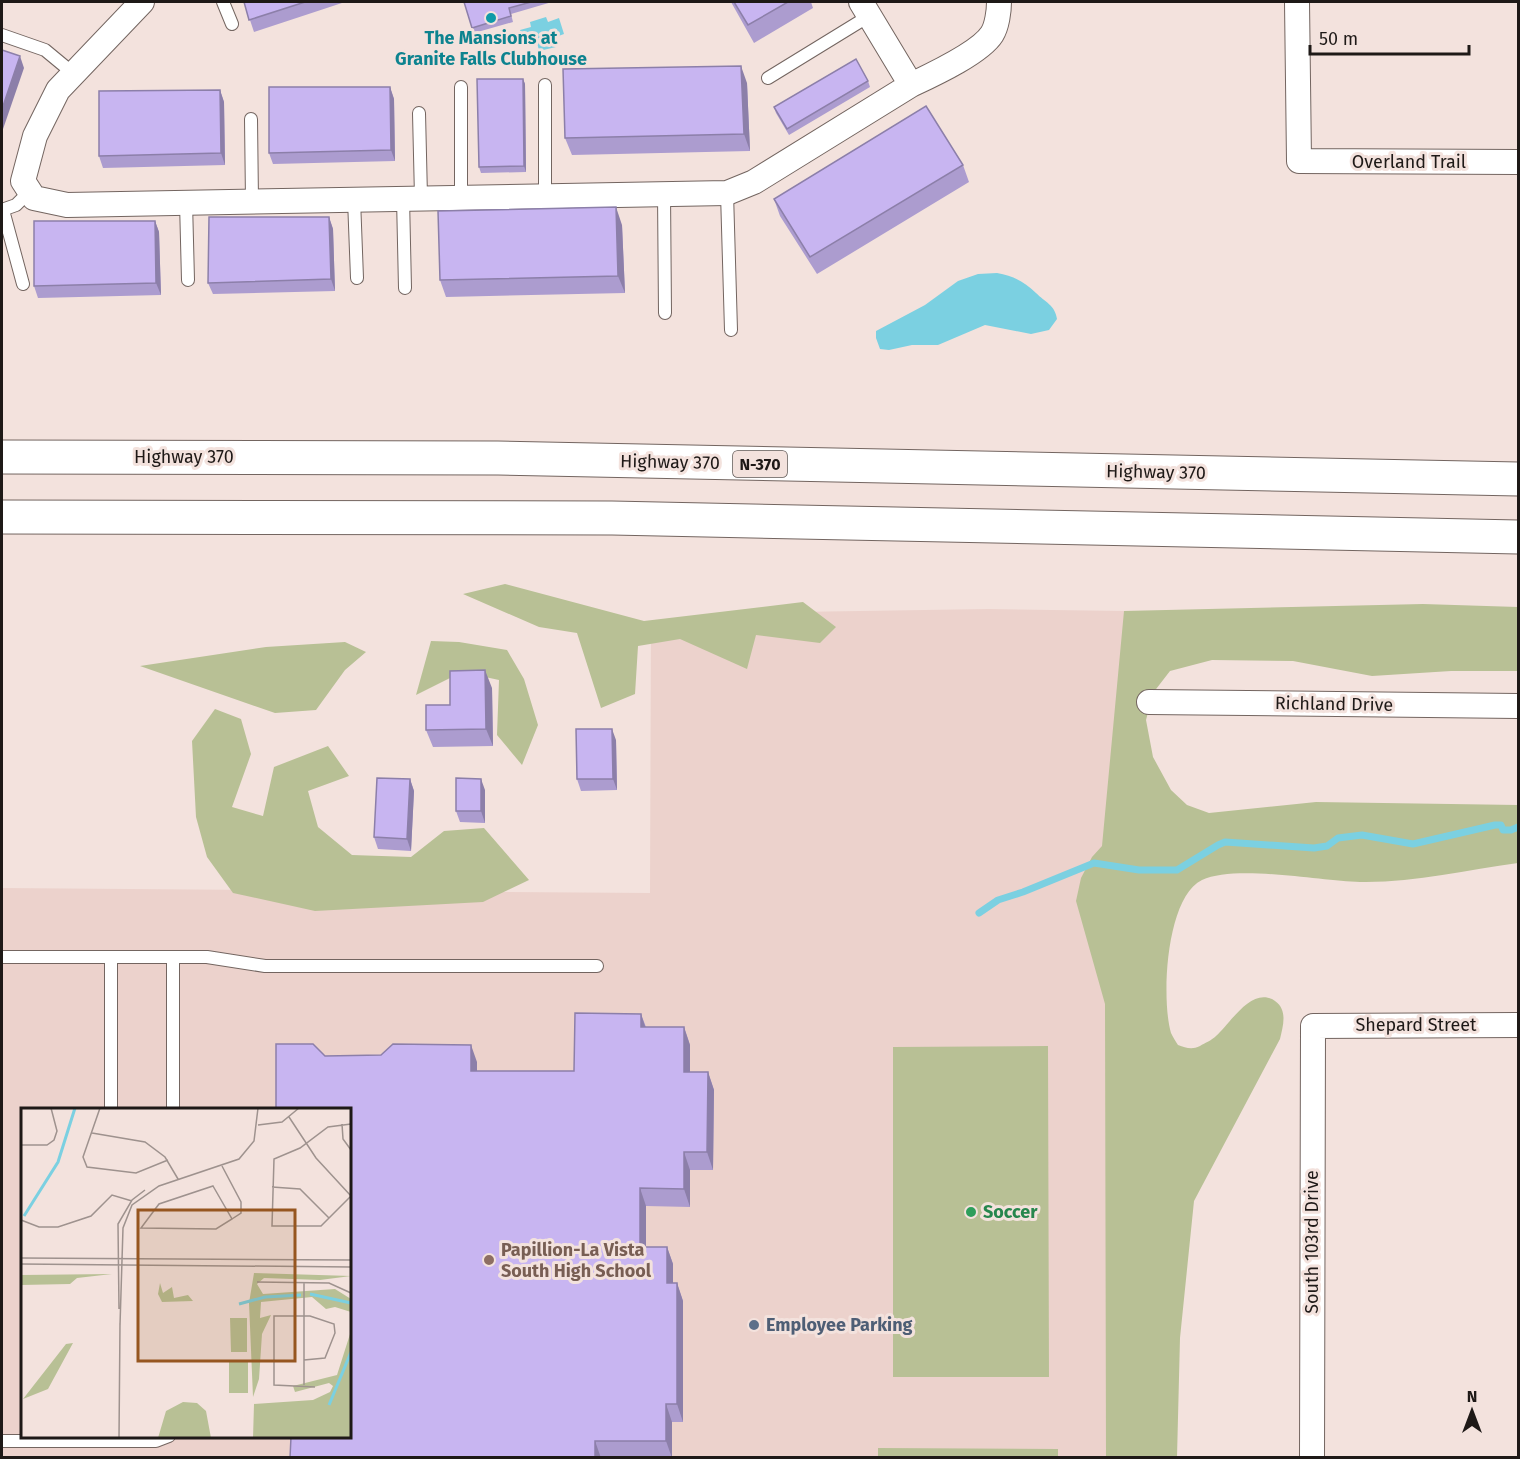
<svg xmlns="http://www.w3.org/2000/svg" width="1520" height="1459" font-family="'Fira Sans',sans-serif">
  <style>
    .education { fill: #ecd2cc; fill-rule: evenodd }
    .green { fill: #b8c095 }
    .water { fill: #7bd0e1 }
    .lines { fill: none; stroke-linecap: round; stroke-linejoin: round }
    .stream { stroke: #7bd0e1; stroke-width: 7 }
    .lane-casing { stroke: #736560; stroke-width: 14 }
    .street-casing { stroke: #736560; stroke-width: 26 }
    .highway-casing { stroke: #736560; stroke-width: 35 }
    .lane { stroke: #fff; stroke-width: 12 }
    .street { stroke: #fff; stroke-width: 24 }
    .highway { stroke: #fff; stroke-width: 33 }
    .wall { fill: #ac9ccf }
    .shaded-wall { fill: #8c7fa9 }
    .building { fill: #c8b5f1; stroke: #8c7fa9; stroke-width: 1.5 }
    .culture-dot { fill: #0f9aa8; stroke: #f3e2dd; stroke-width: 2 }
    .leisure-dot { fill: #2e9e5b; stroke: #f3e2dd; stroke-width: 2 }
    .education-dot { fill: #8d6e63; stroke: #f3e2dd; stroke-width: 2 }
    .service-dot { fill: #5c6f8a; stroke: #f3e2dd; stroke-width: 2 }
    .labels { text-anchor: middle; dominant-baseline: central; stroke-width: 6; stroke-linejoin: round; paint-order: stroke }
    .shield { fill: #f3e2dd; stroke: #5e5552; stroke-width: 1.5 }
    .shield-label { font-size: 16px; font-weight: bold; fill: #1e1917 }
    .culture-label { font-size: 18px; font-weight: bold; fill: #0d838f; stroke: #f3e2dd }
    .street-label { font-size: 18px; fill: #1e1917; stroke: #f3e2dd }
    .leisure-label { font-size: 18px; font-weight: bold; fill: #27864d; stroke: #f3e2dd; text-anchor: start }
    .education-label { font-size: 18px; font-weight: bold; fill: #785e54; stroke: #f3e2dd; text-anchor: start }
    .service-label { font-size: 18px; font-weight: bold; fill: #4e5e75; stroke: #f3e2dd; text-anchor: start }
    .inset-river { fill: none; stroke: #7bd0e1; stroke-width: 3 }
    .inset-road { fill: none; stroke: #9e928e; stroke-width: 1.5 }
    .view { fill: #965620; fill-opacity: 0.15; stroke: #965620; stroke-width: 3 }
    .inset-edge { fill: none; stroke: #1e1917; stroke-width: 3 }
  </style>
  <rect width="100%" height="100%" fill="#f3e2dd"/>
  <path class="education" d="M989,609L1124,611V1457L2,1458V888L650,893L651,623L795,612ZM22,1110H350V1436H22Z"/>
  <path class="green" d="M505,584L644,621L803,602L836,627L820,643L756,635L747,669L680,639L638,646L635,694L601,708L577,633L539,627L463,594Z
    M1423,604L1518,607V671H1451L1372,676L1293,661L1212,660L1170,671L1153,693L1146,720L1153,757L1171,790L1187,805L1209,813L1316,802L1518,805V863C1466,870 1413,883 1360,882C1319,881 1236,864 1202,880C1166,897 1161,999 1171,1033C1173,1037 1176,1042 1178,1045C1186,1048 1192,1050 1200,1046C1205,1043 1212,1040 1216,1036C1230,1024 1252,985 1275,1001C1288,1010 1283,1026 1280,1039L1194,1201L1180,1338L1177,1457H1106L1105,1004L1076,901L1081,878L1092,857L1102,846L1124,611Z
    M431,641L459,642L507,650L524,679L538,725L522,765L497,735L499,680L462,672L416,695Z
    M345,642L366,652L345,670L316,710L275,713L140,666L266,647Z
    M215,709L241,719L251,754L232,807L263,816L274,767L328,746L349,776L308,791L318,827L352,855L411,857L444,831L484,828L529,880L483,902L315,911L233,893L207,857L196,817L192,741Z
    M1048,1046L1049,1377H893V1047Z
    M878,1448L1058,1449V1457H878Z"/>
  <path class="water" d="M546,17L548,22L559,18L564,34L553,38L556,47L539,51L537,42L526,46L520,30L531,27L530,22Z
    M997,273C1014,276 1024,282 1036,293C1045,302 1055,305 1057,319L1049,330L1031,334L985,325L938,345H912L889,350L880,349L876,338V331L925,305L958,281L978,274Z"/>
  <g class="lines">
    <path class="stream" d="M979,913L998,900L1023,892L1094,863L1139,870H1177L1218,845L1225,842L1314,848L1327,846L1338,838L1362,835L1413,844L1495,825H1501L1503,830H1511L1518,827"/>
    <defs>
      <path id="lane" d="M223,2L232,24
        M2,35L45,50L74,74
        M768,78L869,16
        M545,85V195
        M461,87V196
        M419,113L421,197
        M251,119L252,201
        M664,193L665,313
        M727,193L731,330
        M403,198L405,288
        M354,199L357,278
        M186,202L188,280
        M2,210L16,205L30,191
        M3,210L23,284
        M2,957H207L265,966H597
        M173,957V1110
        M111,1110V957
        M2,1441H156L169,1436"/>
      <path id="street" d="M142,2L58,90L35,136L23,181L34,198L67,205L727,193L754,182L911,85L861,2
        M1297,2L1299,161L1518,162
        M911,85C932,75 980,53 992,34C997,26 999,11 999,2
        M1149,702L1518,706
        M1312,1458L1313,1026L1518,1025"/>
      <path id="highway" d="M2,457L498,458L1518,479
        M2,517L612,518L1518,537"/>
    </defs>
    <use href="#lane" class="lane-casing"/>
    <use href="#street" class="street-casing"/>
    <use href="#highway" class="highway-casing"/>
    <use href="#lane" class="lane"/>
    <use href="#street" class="street"/>
    <use href="#highway" class="highway"/>
  </g>
  <path class="wall" d="M244,2H345L254,32Z
    M464,2H552L511,14L513,22L474,33Z
    M731,2H811L813,8L754,43Z
    M523,79L525,84L526,172L481,173L479,167Z
    M868,81L870,87L789,135L776,113L774,107Z
    M747,83L750,151L572,155L565,138Z
    M390,87L394,99L395,161L273,164L269,153Z
    M220,90L224,102L225,165L103,168L99,156Z
    M963,165L969,182L817,274L780,216L774,199Z
    M329,217L333,229L335,291L213,294L208,283Z
    M155,221L159,232L161,295L38,298L34,286Z
    M622,225L625,293L446,297L440,280Z
    M492,688L493,746L433,747L426,730L450,705Z
    M616,740L617,790L581,791L577,779Z
    M410,779L414,791L411,851L378,849L374,837Z
    M485,790V823L460,822L456,811Z
    M641,1014L646,1027H684L690,1045V1072H708L714,1090L713,1170H690V1207L646,1206V1247H667L673,1264V1283H677L683,1301V1422H672V1458H290L350,1437L325,1056L477,1062V1071H574Z"/>
  <path class="shaded-wall" d="M20,56L24,68L2,132V109Z
    M741,66L747,83L750,151L744,134Z
    M523,79L525,84L526,172L524,166Z
    M390,87L394,99L395,161L391,150Z
    M220,90L224,102L225,165L221,153Z
    M616,207L622,225L625,293L618,276Z
    M329,217L333,229L335,291L331,279Z
    M155,221L159,232L161,295L156,283Z
    M485,670L492,688L493,746L486,729Z
    M612,729L616,740L617,790L613,779Z
    M410,779L414,791L411,851L407,839Z
    M481,779L485,790V823L481,811Z
    M641,1014L647,1032L641,1027Z
    M684,1027L690,1045V1090L684,1072Z
    M471,1045L477,1062V1089L471,1071Z
    M708,1072L714,1090L713,1170L707,1152Z
    M684,1152L690,1170V1207L684,1189Z
    M640,1188L646,1206V1264L640,1247Z
    M667,1247L673,1264V1301L667,1283Z
    M677,1283L683,1301V1422L677,1404Z
    M666,1404L672,1422V1458L666,1441Z
    M595,1441L601,1458H595Z"/>
  <path class="building" d="M244,2H305L249,20Z
    M464,2H531L509,8L511,16L472,28Z
    M734,2H788L748,25Z
    M2,50L20,56L2,109Z
    M856,59L868,81L787,129L774,107Z
    M741,66L744,134L565,138L563,69Z
    M477,79H523L524,166L479,167Z
    M269,87H390L391,150L269,153Z
    M220,90L221,153L99,156V91Z
    M926,106L963,165L810,257L774,199Z
    M616,207L618,276L440,280L438,211Z
    M209,217H329L331,279L208,283Z
    M34,221H155L156,283L34,286Z
    M485,670L486,729L426,730V705H450V671Z
    M576,729H612L613,779H577Z
    M377,778L410,779L407,839L374,837Z
    M456,778L481,779V811H456Z
    M575,1013L641,1014V1027H684V1072H708L707,1152H684V1189L640,1188V1247H667V1283H677V1404H666V1441H595V1458H290L291,1437H350V1110H276V1044H313L325,1056L381,1055L393,1044L471,1045V1071H574Z"/>
  <circle class="culture-dot" cx="491" cy="18" r="6"/>
  <circle class="leisure-dot" cx="971" cy="1212" r="6"/>
  <circle class="education-dot" cx="489" cy="1260" r="6"/>
  <circle class="service-dot" cx="754" cy="1325" r="6"/>
  <g class="labels">
    <rect class="shield" x="733" y="451" width="54" height="26" rx="4.5"/>
    <g class="shield-label">
      <text x="760" y="464">N-370</text>
    </g>
    <g class="culture-label">
      <text x="491" y="38">The Mansions at<tspan x="491" dy="21">Granite Falls Clubhouse</tspan></text>
    </g>
    <g class="street-label">
      <text x="1409" y="162">Overland Trail</text>
      <text x="184" y="457">Highway 370</text>
      <text transform="translate(670 462) rotate(1)">Highway 370</text>
      <text transform="translate(1156 472) rotate(1)">Highway 370</text>
      <text transform="translate(1334 704) rotate(1)">Richland Drive</text>
      <text x="1416" y="1025">Shepard Street</text>
      <text transform="translate(1312 1242) rotate(-90)">South 103rd Drive</text>
    </g>
    <g class="leisure-label">
      <text x="983" y="1212">Soccer</text>
    </g>
    <g class="education-label">
      <text x="501" y="1250">Papillion-La Vista<tspan x="501" dy="21">South High School</tspan></text>
    </g>
    <g class="service-label">
      <text x="766" y="1325">Employee Parking</text>
    </g>
  </g>
  <g transform="translate(21 1108)">
    <rect width="330" height="330" fill="#f3e2dd"/>
    <path d="M233,165L330,168L299,172L243,170L236,176L242,186L314,181L330,191V204L314,199L305,201L291,189L240,194L239,210L250,207L241,226L238,271L232,289L228,195ZM91,166L56,170L49,176L0,177V167ZM139,175L142,185L151,179L153,190L167,187L172,193L141,194L137,186ZM209,210H226V244H210ZM330,223V330H232L233,296L292,292L309,284L312,278L308,275L274,284L272,278L316,267ZM52,235L27,281L2,291L45,236ZM208,252H227V285H208ZM162,294L176,295L185,303L190,330H137L145,303Z" fill="#b8c095"/>
    <path class="inset-river" d="M3,108L37,54L54,0M289,186L330,195M218,196L244,189L280,187M308,297L330,244"/>
    <path class="inset-road" d="M79,0L62,49L66,59L115,65L147,52M268,9L295,50L330,88M321,16L322,31L330,42M237,17L261,14L278,0M71,25L124,34L144,49L157,71M0,37H26L33,32L36,23L30,0M201,58L220,94V105L211,111M192,78L211,111L195,121L120,120L138,96ZM251,79L279,81L308,110M330,88L300,118H251L253,51L279,40L307,19L330,16M0,112L18,119H37L70,108L91,87L111,93M0,150L330,152M0,156L330,159M236,174L308,175L330,185M98,201L97,116L111,92L124,82M99,217L102,120L111,97L138,78L218,51L233,33L237,0M283,252L304,250L314,225L313,216L289,208H253V277L294,279M283,277V175M98,330L99,215"/>
    <path class="view" d="M117,102H274V253H117Z"/>
    <rect width="330" height="330" class="inset-edge"/>
  </g>
  <rect width="1520" height="1459" fill="none" stroke="#1e1917" stroke-width="6"/>
  <g transform="translate(1472 1411)" stroke="#f3e2dd" stroke-width="4.5" paint-order="stroke">
  <path d="M0-4.5L10 22L0 15L-10 22Z" fill="#1e1917"/>
  <text y="-9" font-size="16" font-weight="bold" text-anchor="middle" fill="#1e1917">N</text>
  </g>
  <path d="M1310 45v9h159v-9" fill="none" stroke="#1e1917" stroke-width="3"/>
  <text x="1319" y="45" font-size="18" fill="#1e1917" stroke="#f3e2dd" stroke-width="4.5" paint-order="stroke">50 m</text>
</svg>
